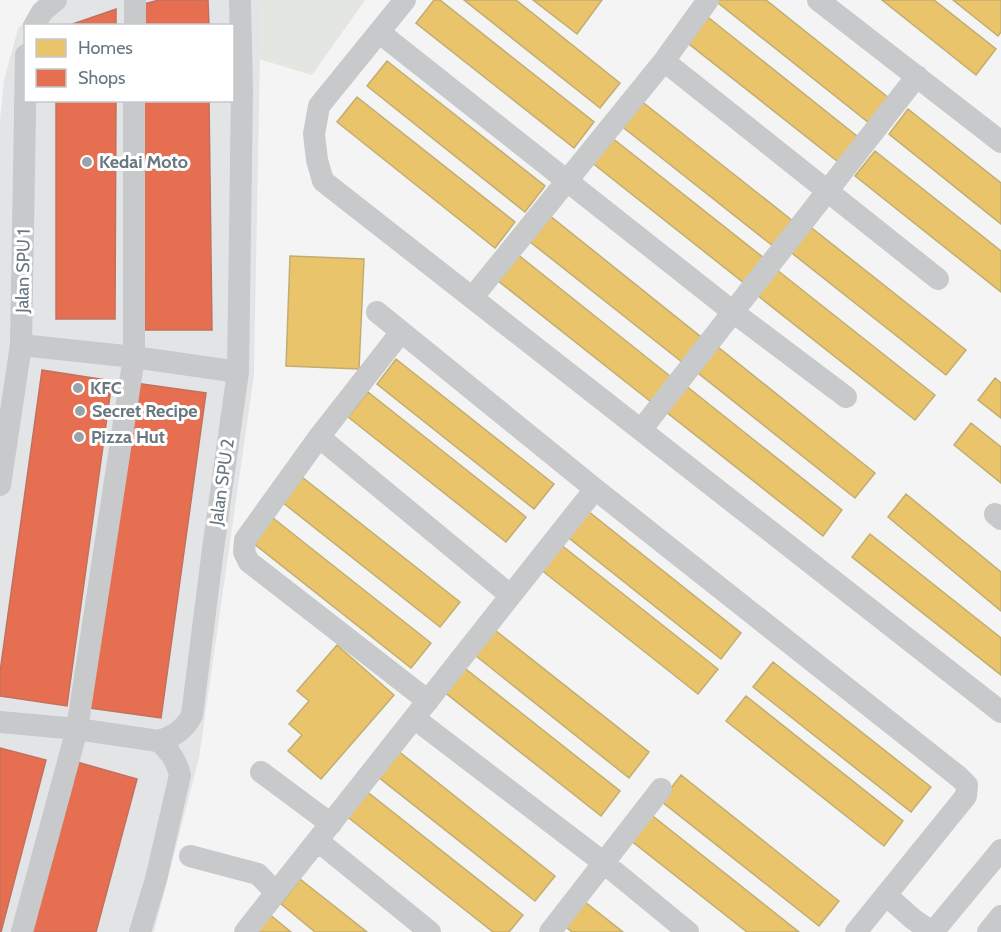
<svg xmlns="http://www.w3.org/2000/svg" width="1001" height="932" font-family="Cabin,sans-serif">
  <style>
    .built { fill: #e3e4e5; fill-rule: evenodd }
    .green { fill: #e3e6e1 }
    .homes { fill: #e9c46a; stroke: #c2ad71; stroke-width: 1.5 }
    .shops { fill: #e76f51; stroke: #c1715f; stroke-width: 1.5 }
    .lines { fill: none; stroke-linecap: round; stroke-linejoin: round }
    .minor { stroke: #c7c9ca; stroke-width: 22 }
    .poi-dot { fill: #99a3a9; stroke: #fff; stroke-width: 2 }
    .labels { text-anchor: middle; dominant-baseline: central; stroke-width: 6; stroke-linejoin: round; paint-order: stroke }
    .poi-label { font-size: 18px; font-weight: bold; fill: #687780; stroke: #fff; text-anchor: start }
    .street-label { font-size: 18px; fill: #687780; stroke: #fff }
  </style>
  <rect width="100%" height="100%" fill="#f4f4f4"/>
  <path class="built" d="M42,0H261L254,375L199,758L154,932H0V121L4,80L18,29ZM26,26H232V100H26Z"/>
  <path class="green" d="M261,0H365L312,75L259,59Z"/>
  <path class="homes" d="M434,0H440L594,122L574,148L416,23Z
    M464,0H516L620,83L600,108Z
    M533,0H602L577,34Z
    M718,0H766L894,102L874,127L717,2Z
    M882,0H934L996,49L976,75Z
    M953,0H1001V32L998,36Z
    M704,14L862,140L842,165L684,40Z
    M387,61L545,186L525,212L367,86Z
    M357,97L515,222L495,248L337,122Z
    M640,100L798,225L778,250L620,125Z
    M908,109L1001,183V224L889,134Z
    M611,137L769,262L749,287L591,162Z
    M875,151L1001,251V292L855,176Z
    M549,215L706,341L687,366L529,241Z
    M808,225L966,350L946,375L788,250Z
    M517,254L675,380L655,405L497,280Z
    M290,256L364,259L359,369L286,366Z
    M777,270L935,395L915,420L757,295Z
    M718,347L875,473L855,498L698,373Z
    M396,359L554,484L534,509L377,384Z
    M995,378L1001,383V418L978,400Z
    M685,385L842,510L823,536L665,411Z
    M368,392L526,517L506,542L348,417Z
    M971,423L1001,447V483L954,445Z
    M302,477L460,602L440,627L282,502Z
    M906,494L1001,572V611L888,517Z
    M584,508L741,633L721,659L564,534Z
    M273,518L431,643L411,668L253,543Z
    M870,534L1001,638V675L852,557Z
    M560,544L718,669L698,694L540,569Z
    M491,627L649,752L629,778L471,652Z
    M337,645L394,695L321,779L288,751L302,735L289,724L309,701L297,691Z
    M773,662L931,787L911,812L753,687Z
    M462,666L620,791L601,816L443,691Z
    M746,696L903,821L884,846L726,721Z
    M397,750L555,876L535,901L377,776Z
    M681,775L839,901L819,926L661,801Z
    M365,790L523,915L509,932H493L345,815Z
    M649,813L799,932H747L629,839Z
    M300,879L367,932H315L281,904Z
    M580,898L623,932H572L561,923Z
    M269,914L291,932H255Z"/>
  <path class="shops" d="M159,0H208L209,26H141L140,5Z
    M116,9V26H67Z
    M56,100H116L115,319H56Z
    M142,100H209L212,330H145Z
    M42,370L112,381L67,706L0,696V672Z
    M135,383L206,393L161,718L90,708Z
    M0,748L46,760L1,932H0Z
    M77,762L137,779L96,932H32Z"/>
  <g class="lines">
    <path class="minor" d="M405,0L319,106L314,134L317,160L323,181L1001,712
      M818,0L1001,142
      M34,26L42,12L56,0
      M135,26V0
      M380,33L733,312L846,397
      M664,61L938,279
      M472,298L664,61L708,0
      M377,312L595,489L959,777L967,785L966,796L856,932
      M401,332L319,437L245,540L244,552L249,562L428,701
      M21,345L134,357L238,372
      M641,430L917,76
      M319,437L510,595
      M0,485L21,345L26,55
      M995,514L1001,519
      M414,718L604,863L688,932
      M0,722L77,729L158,741C174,737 185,729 192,715L213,549L238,372L242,91L240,0
      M261,772L331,824
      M318,841L430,932
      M190,856L258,874L276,893
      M886,895L913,919L932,932
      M22,932L77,729L134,357V100
      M140,932L156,879L180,775C176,760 170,750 158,741
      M245,932L595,489
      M550,932L661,789
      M933,932L1001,850
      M988,932L1001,916"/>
  </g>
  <g class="poi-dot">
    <circle cx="87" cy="162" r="6"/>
    <circle cx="78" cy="388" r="6"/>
    <circle cx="80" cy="411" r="6"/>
    <circle cx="79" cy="437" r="6"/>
  </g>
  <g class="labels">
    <g class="poi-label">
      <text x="99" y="162">Kedai Moto</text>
      <text x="90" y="388">KFC</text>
      <text x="92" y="411">Secret Recipe</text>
      <text x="91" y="437">Pizza Hut</text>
    </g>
    <g class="street-label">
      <text transform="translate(23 271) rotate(-89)">Jalan SPU 1</text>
      <text transform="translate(222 482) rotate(-82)">Jalan SPU 2</text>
    </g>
  </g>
  <rect x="24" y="24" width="210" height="78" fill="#ffffff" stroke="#c3c9cc" stroke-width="1.5"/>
  <rect x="36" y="39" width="30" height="18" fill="#e9c46a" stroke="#c3c9cc" stroke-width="1.5"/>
  <text x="78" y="54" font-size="18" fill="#687780">Homes</text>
  <rect x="36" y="69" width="30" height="18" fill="#e76f51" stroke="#c3c9cc" stroke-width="1.5"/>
  <text x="78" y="84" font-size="18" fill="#687780">Shops</text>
</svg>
